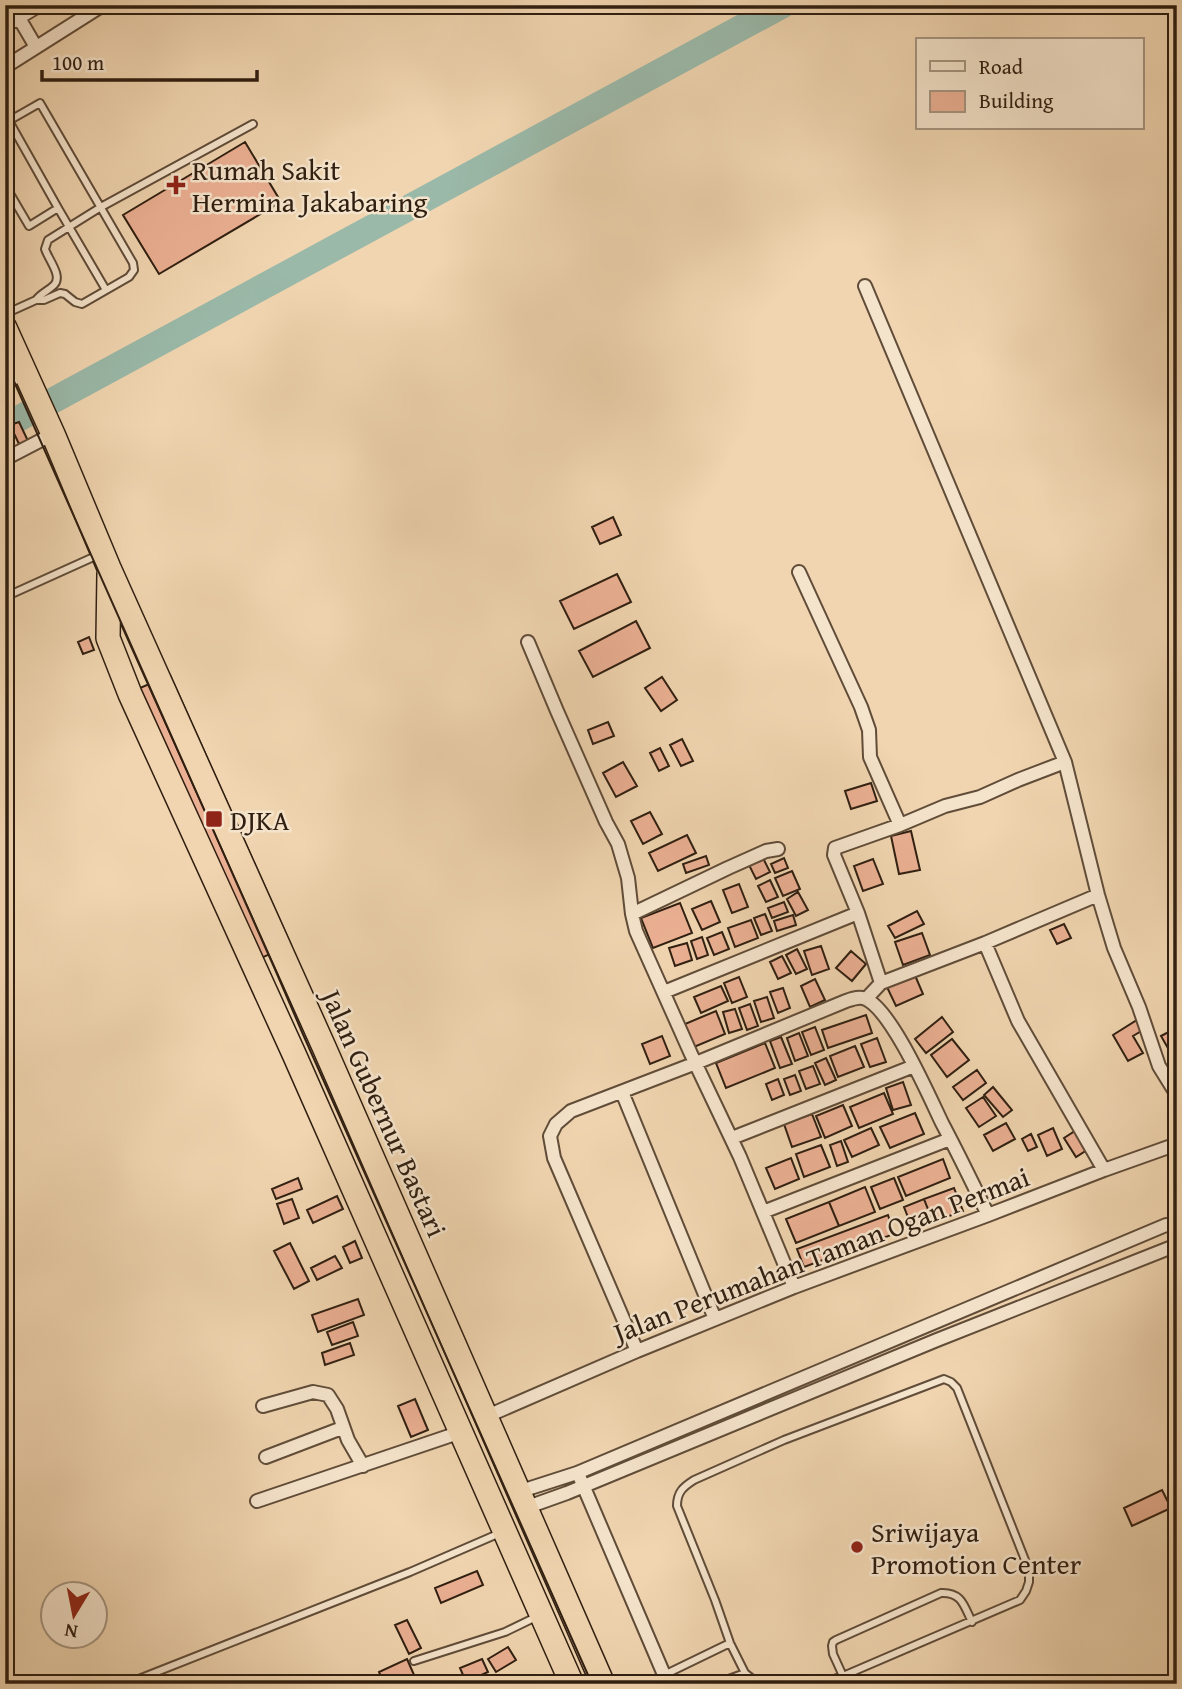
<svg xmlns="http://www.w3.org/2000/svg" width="1182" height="1689" font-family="'Gentium Book Plus',serif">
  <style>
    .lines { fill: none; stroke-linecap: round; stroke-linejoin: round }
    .river { stroke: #9ab9a9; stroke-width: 26 }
    .building { fill: #ebb093; stroke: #301f11; stroke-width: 2 }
    .lane-casing { stroke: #604c39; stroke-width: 10 }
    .street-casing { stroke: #604c39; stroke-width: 16 }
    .highway-casing { stroke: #301f11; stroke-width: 26 }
    .lane { stroke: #f5e4cc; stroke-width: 6 }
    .street { stroke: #f5e4cc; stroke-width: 12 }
    .highway { stroke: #f0d5b0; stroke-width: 23 }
    .tram { stroke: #301f11; stroke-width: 2 }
    .poi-dot { fill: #8f2418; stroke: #f5e4cc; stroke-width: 2.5 }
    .labels { text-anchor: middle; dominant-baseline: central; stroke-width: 5; stroke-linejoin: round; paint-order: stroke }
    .poi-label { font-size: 28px; fill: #301f11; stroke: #f5e4cc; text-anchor: start }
    .street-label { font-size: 28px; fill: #301f11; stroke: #f5e4cc }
  </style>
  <rect width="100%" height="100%" fill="#f0d5b0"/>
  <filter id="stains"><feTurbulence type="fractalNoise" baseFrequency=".00286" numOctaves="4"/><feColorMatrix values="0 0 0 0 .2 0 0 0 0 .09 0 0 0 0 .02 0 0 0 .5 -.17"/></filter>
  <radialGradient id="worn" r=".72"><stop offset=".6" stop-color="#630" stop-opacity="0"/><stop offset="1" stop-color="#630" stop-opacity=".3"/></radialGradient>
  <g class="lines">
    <path class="river" d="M52,401L783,5
      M5,426L29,413"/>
  </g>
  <path class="building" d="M245,142L281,202L159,274L123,215Z
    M19,422L28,441L19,444L10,425Z
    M613,517L621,535L600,544L592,527Z
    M617,574L631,602L574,629L560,601Z
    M636,621L650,648L593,677L579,651Z
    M89,637L94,650L83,654L78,642Z
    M170,675L291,945L254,961L133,691Z
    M662,677L677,700L661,711L645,688Z
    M608,722L614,736L593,744L588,730Z
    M682,739L693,761L681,766L670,745Z
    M660,748L669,766L659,771L650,753Z
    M623,762L637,786L616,797L603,773Z
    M871,783L877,801L851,809L845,791Z
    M650,812L662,834L643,844L631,821Z
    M911,831L920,870L899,874L891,836Z
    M687,835L696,853L658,871L649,853Z
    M706,856L709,865L686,873L683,864Z
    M763,858L770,872L756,879L749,865Z
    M784,858L788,868L775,873L771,864Z
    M873,859L883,884L863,891L854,866Z
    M792,871L800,889L783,896L775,878Z
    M770,880L778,897L766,902L758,886Z
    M739,884L748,907L732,913L723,890Z
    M798,892L808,910L796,916L787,899Z
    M711,901L720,922L702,930L692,909Z
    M784,902L788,912L772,918L768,908Z
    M680,903L692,933L653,948L641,918Z
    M917,911L924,924L895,938L888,926Z
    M765,914L772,931L761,935L754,918Z
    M793,915L796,925L777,931L774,921Z
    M751,920L758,938L735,947L728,928Z
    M1064,924L1071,938L1057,944L1050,930Z
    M722,932L729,949L714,955L707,938Z
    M922,933L930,955L903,965L895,942Z
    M702,937L708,955L697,959L691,941Z
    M687,943L692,960L675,966L669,948Z
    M821,946L829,969L812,975L804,951Z
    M797,949L807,969L796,974L786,955Z
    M851,951L866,964L852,981L836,968Z
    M782,956L791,973L778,979L770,962Z
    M914,973L923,994L896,1006L886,985Z
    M739,977L747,997L732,1003L724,983Z
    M815,979L825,1000L810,1007L801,986Z
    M721,986L728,1001L701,1013L694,997Z
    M783,988L790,1008L778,1013L770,992Z
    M767,997L774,1018L761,1022L754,1001Z
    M750,1004L758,1026L747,1030L739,1008Z
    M735,1009L742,1029L729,1033L723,1012Z
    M716,1011L725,1034L694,1047L685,1024Z
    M866,1015L872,1033L828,1048L822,1030Z
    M942,1017L953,1032L926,1053L915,1039Z
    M1137,1020L1143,1030L1133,1036L1143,1053L1128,1061L1113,1035Z
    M815,1027L824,1050L811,1055L802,1032Z
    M1176,1028L1177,1030V1064L1161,1036Z
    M799,1033L808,1056L795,1061L787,1038Z
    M662,1036L670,1056L650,1064L642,1044Z
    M781,1037L792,1064L780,1068L770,1041Z
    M877,1038L886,1062L870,1067L861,1044Z
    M952,1039L969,1060L947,1077L931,1055Z
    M765,1043L775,1068L726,1088L716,1063Z
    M855,1046L864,1067L838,1077L830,1056Z
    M826,1058L836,1080L825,1085L815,1063Z
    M813,1066L820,1084L806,1089L799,1071Z
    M977,1070L986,1083L963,1100L953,1087Z
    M795,1075L801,1091L790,1095L784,1079Z
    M778,1079L784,1095L772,1100L766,1084Z
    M903,1082L911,1105L893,1110L886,1088Z
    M993,1087L1012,1110L1003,1117L984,1095Z
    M884,1093L893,1114L859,1128L850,1107Z
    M983,1097L996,1116L979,1127L966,1108Z
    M843,1105L852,1126L825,1138L816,1116Z
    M915,1113L924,1134L890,1148L880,1127Z
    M812,1114L821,1137L792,1147L784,1124Z
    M1006,1123L1015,1139L993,1151L984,1135Z
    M871,1128L879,1145L852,1157L844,1140Z
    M1053,1128L1062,1149L1047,1156L1038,1135Z
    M1075,1131L1087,1150L1076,1157L1064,1138Z
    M1031,1134L1037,1147L1028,1151L1022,1139Z
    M841,1141L848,1162L837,1166L830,1145Z
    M821,1145L830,1167L804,1177L796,1154Z
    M791,1158L799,1179L775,1189L766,1168Z
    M943,1159L950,1178L906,1196L898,1177Z
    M298,1178L302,1189L276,1199L272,1189Z
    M894,1178L903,1200L880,1209L871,1187Z
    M865,1187L875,1212L839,1226L829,1202Z
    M954,1188L963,1211L933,1222L924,1199Z
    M337,1196L343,1209L313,1223L307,1210Z
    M292,1199L299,1218L284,1224L277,1204Z
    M924,1199L933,1222L913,1230L904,1207Z
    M829,1202L839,1226L796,1243L786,1219Z
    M888,1215L894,1234L804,1267L797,1249Z
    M355,1241L362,1258L350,1263L343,1247Z
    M290,1243L309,1281L294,1289L274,1251Z
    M335,1256L342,1268L317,1280L311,1268Z
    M358,1299L364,1315L318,1332L312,1315Z
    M353,1322L358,1336L332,1345L327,1332Z
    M350,1343L354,1355L325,1365L322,1353Z
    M415,1399L428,1430L411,1437L398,1406Z
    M1162,1490L1171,1508L1132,1526L1124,1508Z
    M477,1571L483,1585L441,1603L435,1588Z
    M407,1620L421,1648L409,1654L395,1625Z
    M508,1647L516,1660L496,1672L488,1659Z
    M407,1659L418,1684H384L379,1672Z
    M482,1659L488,1672L466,1682L460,1668Z"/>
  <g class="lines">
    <defs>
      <path id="lane" d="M9,121L58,208
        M5,123L40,103L133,263L134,270L129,277L82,304L75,302L65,294L60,293L44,300H36L5,314
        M5,185L29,226L58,208L106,290
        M36,300C41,293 48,291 54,285C63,276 48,259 45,249L48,240L101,207L253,124
        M5,597L98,555
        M414,1661L505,1632L536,1617
        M664,1675L730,1643
        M126,1684L410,1572L500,1533
        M715,1684L745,1673
        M759,1684L745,1673L730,1643L715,1600L677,1506C677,1492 683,1487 694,1480L784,1440L944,1379L951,1382L957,1388L1029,1570V1582L1026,1591L1020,1600L843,1676L833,1654L832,1646L833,1642L836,1640L941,1593C962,1592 964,1606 972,1622
        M819,1684L843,1676L847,1684"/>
      <path id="street" d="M19,18L36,47
        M5,26L40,5
        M5,67L103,5
        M865,286L1065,762L1098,895L1114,948L1139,1007L1159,1066L1177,1095
        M5,383L24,373
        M5,459L53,434
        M799,572L861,707L869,730L870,757L900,825
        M528,642L557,711L606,822L618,844L628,878L632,914L636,931L691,1054L740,1157L794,1287
        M632,914L728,868L766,851L778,849
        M985,943L1018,1021L1104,1170
        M881,983L985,943L1098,895
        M664,992L858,913
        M866,999L881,983L858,913L834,855L835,848L900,825L945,806L980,797L1018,780L1065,762
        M622,1092L715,1319
        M732,1138L914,1066
        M763,1212L950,1139
        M637,1351L554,1158L550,1136L556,1124L571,1111L696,1063L846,1001C852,999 860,996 866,999C892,1011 929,1096 942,1123C958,1153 973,1184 988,1215
        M263,1406L313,1392L328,1395L337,1409L348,1440L363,1466
        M485,1417L637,1351L794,1287L988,1215L1104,1170L1177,1144
        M266,1457L342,1428
        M580,1478L668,1684
        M518,1492L577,1473L1166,1225L1177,1227
        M257,1501L461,1432
        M1176,1507L1177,1506
        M525,1508L567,1493L937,1340L1177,1245"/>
      <path id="highway" d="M5,328L53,434L109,568L324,1047L603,1684
        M109,574L108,638L130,694L294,1054L572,1684"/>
    </defs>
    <use href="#lane" class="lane-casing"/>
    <use href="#street" class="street-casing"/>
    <use href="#highway" class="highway-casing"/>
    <use href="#lane" class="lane"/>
    <use href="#street" class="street"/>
    <use href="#highway" class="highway"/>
    <path class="tram" d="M5,361L274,967L302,1032L592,1684"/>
  </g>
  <g class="poi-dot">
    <path d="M172.5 174.5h7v7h7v7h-7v7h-7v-7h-7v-7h7z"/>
    <rect x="205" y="810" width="18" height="18" rx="3.5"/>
    <circle cx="857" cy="1547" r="7"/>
  </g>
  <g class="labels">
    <g class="poi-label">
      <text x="192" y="169">Rumah Sakit<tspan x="192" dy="32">Hermina Jakabaring</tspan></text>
      <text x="230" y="819">DJKA</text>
      <text x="871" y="1531">Sriwijaya<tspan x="871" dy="32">Promotion Center</tspan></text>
    </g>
    <g class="street-label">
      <text transform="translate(385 1113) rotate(66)">Jalan Gubernur Bastari</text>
      <text transform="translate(821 1254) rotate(-21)">Jalan Perumahan Taman Ogan Permai</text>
    </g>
  </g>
  <rect width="1182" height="1689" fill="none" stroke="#f0d5b0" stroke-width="28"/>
  <rect x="7" y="7" width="1168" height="1675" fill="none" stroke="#301f11" stroke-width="3.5"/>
  <rect x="14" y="14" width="1154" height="1661" fill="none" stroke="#301f11" stroke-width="2"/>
  <rect x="916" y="38" width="228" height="91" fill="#f5e4cc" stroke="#a69581" stroke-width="2"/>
  <rect x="930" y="61" width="35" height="10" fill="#f5e4cc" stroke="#a69581" stroke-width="2"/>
  <text x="979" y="74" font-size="21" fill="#301f11">Road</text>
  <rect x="930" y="91" width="35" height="21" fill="#ebb093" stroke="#a69581" stroke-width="2"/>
  <text x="979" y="108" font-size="21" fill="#301f11">Building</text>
  <g transform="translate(74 1615) rotate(190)"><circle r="33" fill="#f5e4cc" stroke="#a69581" stroke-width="2"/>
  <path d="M0-5L12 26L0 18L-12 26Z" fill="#8f2418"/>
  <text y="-10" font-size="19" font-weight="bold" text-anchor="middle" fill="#301f11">N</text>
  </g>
  <path d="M42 70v10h215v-10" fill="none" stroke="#301f11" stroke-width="3.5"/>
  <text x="52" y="70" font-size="21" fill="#301f11" stroke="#f5e4cc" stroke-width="5" paint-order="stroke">100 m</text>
  <rect width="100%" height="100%" filter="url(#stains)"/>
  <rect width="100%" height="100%" fill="url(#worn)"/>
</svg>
